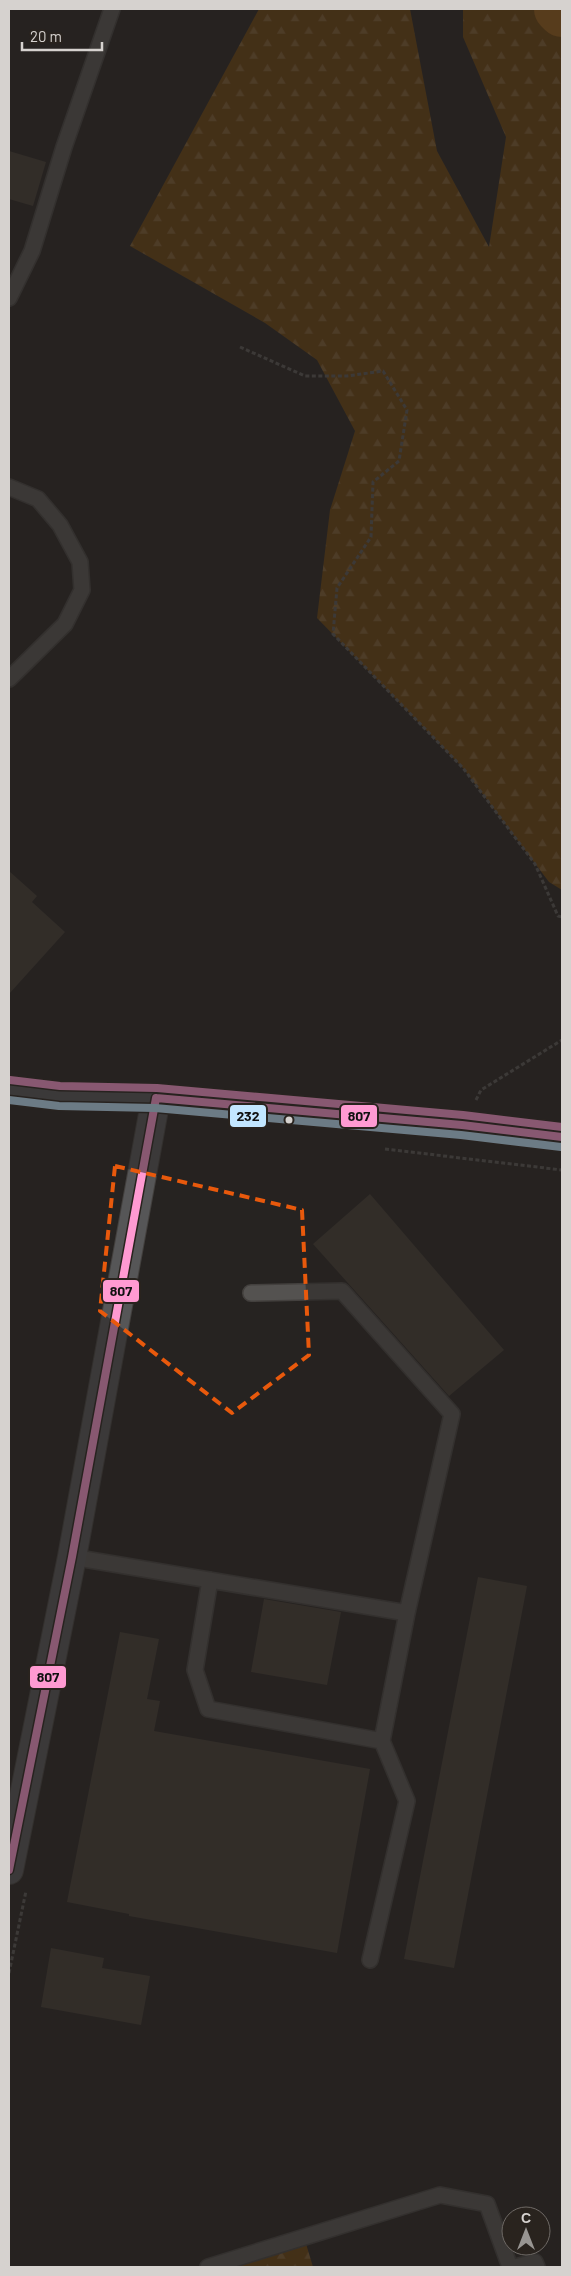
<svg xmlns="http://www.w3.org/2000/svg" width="571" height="2276" font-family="Barlow,sans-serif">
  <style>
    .forest { fill: url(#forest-firs) }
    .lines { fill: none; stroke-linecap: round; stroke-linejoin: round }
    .river { stroke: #925b17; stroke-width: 48 }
    .building { fill: #413a32 }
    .lane-casing { stroke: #43403e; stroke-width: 18 }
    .secondary-casing { stroke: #43403e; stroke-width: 30 }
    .path { stroke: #575553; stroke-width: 3; stroke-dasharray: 4 2.5; stroke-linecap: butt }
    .lane { stroke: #545250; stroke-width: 15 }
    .secondary { stroke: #565657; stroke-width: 28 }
    .bus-1-casing { stroke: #29231e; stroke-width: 11 }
    .bus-2-casing { stroke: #29231e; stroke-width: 11 }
    .bus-3-casing { stroke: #29231e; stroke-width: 11 }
    .bus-1 { stroke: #ff9ad2; stroke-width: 8 }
    .bus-2 { stroke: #c2e6ff; stroke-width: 8 }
    .bus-3 { stroke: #ff9ad2; stroke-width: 8 }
    .marked { fill: none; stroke: #e8590c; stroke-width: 4; stroke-dasharray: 10 6; stroke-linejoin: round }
    .bus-dot { fill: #d6d2cf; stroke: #29231e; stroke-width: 2 }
    .line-badge { stroke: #29231e; stroke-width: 2 }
    .pale-badge-label { font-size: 14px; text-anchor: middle; font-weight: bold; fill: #111 }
  </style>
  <defs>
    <pattern id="forest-firs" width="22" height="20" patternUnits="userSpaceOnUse" patternTransform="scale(1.25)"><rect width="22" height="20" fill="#67400d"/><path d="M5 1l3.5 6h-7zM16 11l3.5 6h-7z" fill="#7c5b2f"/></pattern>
  </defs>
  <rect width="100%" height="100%" fill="#262321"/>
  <path class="forest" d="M259,9H410L437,151L489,247L506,137L463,37V9H562V890L549,882L463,768L317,618L330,510L355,431L317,360L265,323L130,246Z
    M304,2237L313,2267H208Z"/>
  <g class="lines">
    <path class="river" d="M558,9L562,13"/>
  </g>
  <path class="building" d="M9,151L46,162L33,206L9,199Z
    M9,871L37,896L32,902L65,932L9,994Z
    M370,1194L504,1350L449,1396L313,1244Z
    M478,1577L527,1586L454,1968L404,1959Z
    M264,1599L341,1612L327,1685L251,1672Z
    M120,1632L159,1639L147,1699L160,1701L154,1731L370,1769L337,1953L129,1916V1914L67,1902Z
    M51,1948L104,1958L102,1968L150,1976L141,2025L41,2007Z"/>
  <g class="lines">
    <defs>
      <path id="lane" d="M9,298L32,251L64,147L112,9
        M9,487L38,499L60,525L80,562L82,590L65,624L9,679
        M251,1293L342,1291L452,1414L407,1613
        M72,1557L407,1613L382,1741L208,1709L195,1670L210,1580
        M370,1960L407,1801L382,1741
        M208,2267L440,2195L487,2204L510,2267
        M515,2267L535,2262L537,2267"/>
      <path id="secondary" d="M9,1090L59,1096L156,1098L462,1125L562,1137
        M9,1870L72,1557L156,1098"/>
    </defs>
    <use href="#lane" class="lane-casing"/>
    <use href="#secondary" class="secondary-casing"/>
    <path class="path" d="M240,347L305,376H347L383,371L407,410L399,461L373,482L371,537L337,588L333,634L463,768L535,864L558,916L562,917
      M476,1100L481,1090L562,1040
      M385,1149L562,1170
      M9,1973L26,1891"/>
    <use href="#lane" class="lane"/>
    <use href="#secondary" class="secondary"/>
    <defs>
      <path id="bus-1" d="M156,1098L462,1125L562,1137
        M9,1870L72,1557L156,1098"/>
      <path id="bus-2" d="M9,1100L59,1106L155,1108L461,1135L561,1147"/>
      <path id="bus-3" d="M10,1080L60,1086L157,1088L463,1115L562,1127"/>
    </defs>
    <use href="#bus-1" class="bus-1-casing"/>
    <use href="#bus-2" class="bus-2-casing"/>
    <use href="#bus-3" class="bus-3-casing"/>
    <use href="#bus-1" class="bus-1"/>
    <use href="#bus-2" class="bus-2"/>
    <use href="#bus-3" class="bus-3"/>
  </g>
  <path d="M0 0H571V2276H0ZM115,1166L302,1210L309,1355L232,1413L100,1311Z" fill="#262321" fill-opacity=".55" fill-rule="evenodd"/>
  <path class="marked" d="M115,1166L302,1210L309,1355L232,1413L100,1311Z"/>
  <circle class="bus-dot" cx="289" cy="1120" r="4.5"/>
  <g class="line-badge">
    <rect x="340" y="1104" width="38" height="24" rx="5" fill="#ff9ad2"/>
    <rect x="229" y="1104" width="38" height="24" rx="5" fill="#c2e6ff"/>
    <rect x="102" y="1279" width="38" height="24" rx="5" fill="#ff9ad2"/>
    <rect x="29" y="1665" width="38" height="24" rx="5" fill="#ff9ad2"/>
  </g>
  <g class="pale-badge-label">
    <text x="359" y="1121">807</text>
    <text x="248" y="1121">232</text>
    <text x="121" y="1296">807</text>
    <text x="48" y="1682">807</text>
  </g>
  <rect width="571" height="2276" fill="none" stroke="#d6d2cf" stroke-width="20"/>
  <g transform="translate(526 2231)"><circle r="24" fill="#29231e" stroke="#6e6965"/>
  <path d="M0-4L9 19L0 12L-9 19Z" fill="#989592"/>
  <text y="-8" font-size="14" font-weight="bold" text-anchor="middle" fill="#d6d2cf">С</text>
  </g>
  <path d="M22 42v8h80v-8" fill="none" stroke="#d6d2cf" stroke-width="2.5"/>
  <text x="30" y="42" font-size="15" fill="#d6d2cf" stroke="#29231e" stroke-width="4" paint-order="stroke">20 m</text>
</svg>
